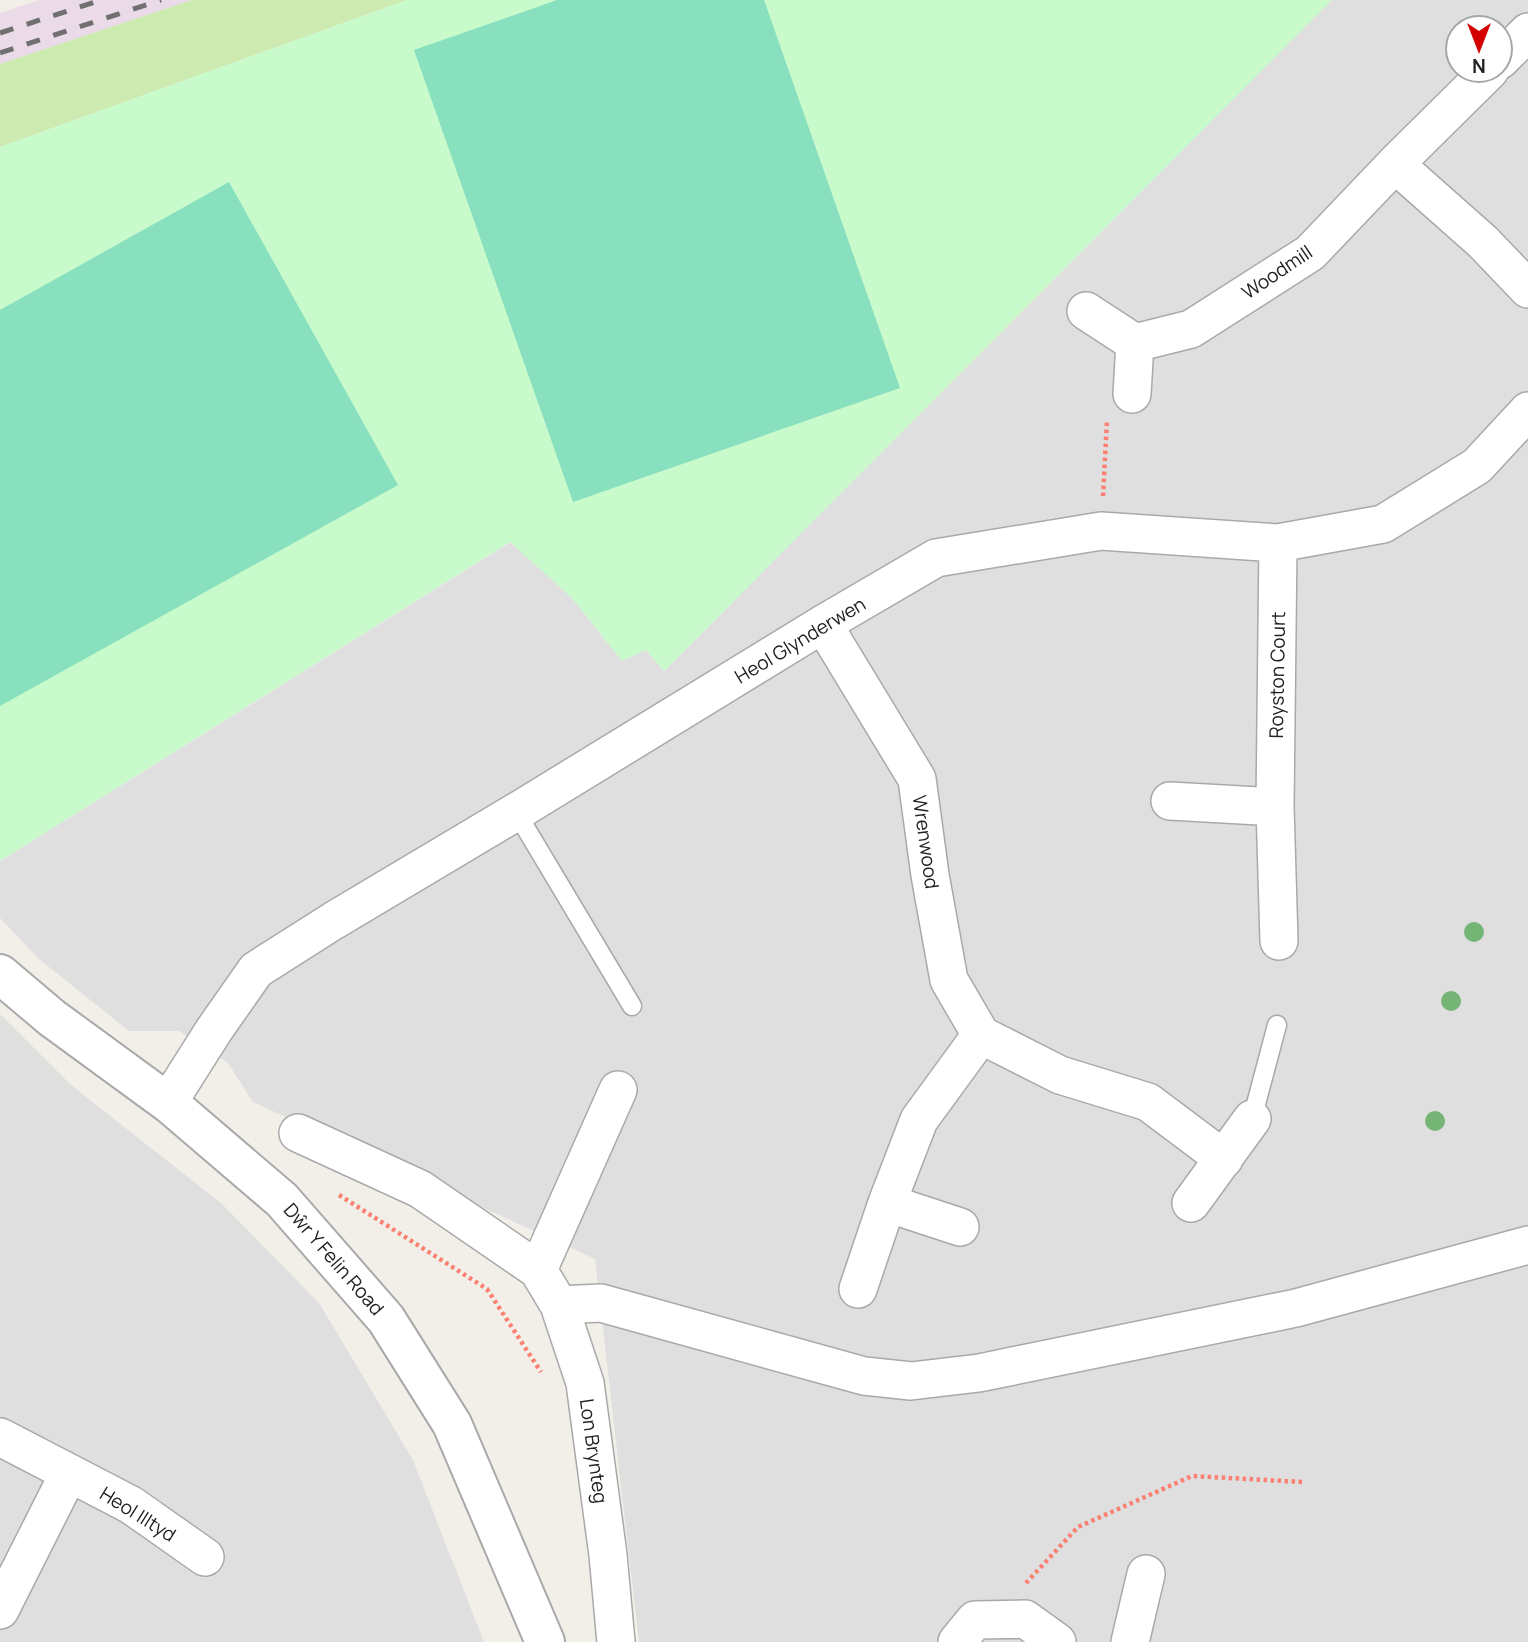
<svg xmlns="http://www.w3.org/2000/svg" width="1528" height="1642" font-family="Manrope,sans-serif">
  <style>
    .residential { fill: #e0dfdf; fill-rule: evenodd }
    .industrial { fill: #ebdbe8 }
    .grass { fill: #cdebb0 }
    .park { fill: #c8facc }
    .pitch { fill: #88e0be }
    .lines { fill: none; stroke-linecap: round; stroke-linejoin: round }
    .service-casing { stroke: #a9a9a9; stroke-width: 21 }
    .minor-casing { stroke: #a9a9a9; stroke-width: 40 }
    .tertiary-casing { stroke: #a9a9a9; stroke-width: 42 }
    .path { stroke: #fa8072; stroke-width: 4.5; stroke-dasharray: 3.5 3.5; stroke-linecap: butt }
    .service { stroke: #fff; stroke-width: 18 }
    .minor { stroke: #fff; stroke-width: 37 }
    .tertiary { stroke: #fff; stroke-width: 38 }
    .rail { stroke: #707070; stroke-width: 5; stroke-dasharray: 14 14; stroke-linecap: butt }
    .tree { fill: #74b475 }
    .labels { text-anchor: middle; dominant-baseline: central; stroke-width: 7; stroke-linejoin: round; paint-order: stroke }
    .street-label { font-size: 19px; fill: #222; stroke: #fff }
  </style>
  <rect width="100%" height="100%" fill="#f2efe9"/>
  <path class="residential" d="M1332,0H1528V1642H639L595,1259L253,1102L228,1063L179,1031H129L39,959L0,918V861L511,542L572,598L622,661L646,650L664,671ZM1458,28H1500V70H1458Z
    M0,1014L71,1085L222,1204L319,1303L413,1460L484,1642H0Z"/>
  <path class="industrial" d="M39,0H192L0,64V13Z"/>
  <path class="grass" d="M192,0H407L0,147V64Z"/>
  <path class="park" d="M407,0H1332L664,671L646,650L622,661L572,598L510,542L0,861V147Z"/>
  <path class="pitch" d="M557,0H764L900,388L573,502L414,50Z
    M229,182L398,485L0,706V310Z"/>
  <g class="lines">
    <defs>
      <path id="service" d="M516,812L632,1006
        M1252,1119L1277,1025"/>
      <path id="minor" d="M1500,60L1528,32
        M1395,164L1483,242L1528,289
        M1086,311L1135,343L1191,329L1310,253L1395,164L1490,70
        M1132,394L1135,343
        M1278,543L1275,807L1279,941
        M823,624L917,779L930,875L949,980L981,1035L1060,1075L1148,1102L1224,1159
        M1170,801L1275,807
        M171,1105L176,1090L214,1030L256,970L333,921L516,812L823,624L936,558L1101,531L1278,543L1383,524L1477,466L1528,411
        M298,1133L420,1189L538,1270L559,1305L585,1383L608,1555L616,1642
        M887,1203L960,1227
        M1191,1203L1252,1119
        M538,1270L618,1090
        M858,1289L887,1203L919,1120L981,1035
        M559,1305L601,1303L864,1376L911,1381L979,1373L1296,1308L1528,1245
        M0,1437L131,1505L205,1557
        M0,1610L69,1473
        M957,1642L975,1620L1025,1619L1057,1642
        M1130,1642L1146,1574"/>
      <path id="tertiary" d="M0,974L52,1018L171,1105L282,1200L386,1319L452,1424L545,1642"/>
    </defs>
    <use href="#service" class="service-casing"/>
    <use href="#minor" class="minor-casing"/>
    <use href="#tertiary" class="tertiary-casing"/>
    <path class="path" d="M1103,496L1107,420
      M339,1195L487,1289L541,1372
      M1026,1583L1078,1527L1192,1476L1304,1482"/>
    <use href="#service" class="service"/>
    <use href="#minor" class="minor"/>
    <use href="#tertiary" class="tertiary"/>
    <path class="rail" d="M0,33L101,0
      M0,53L161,0"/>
  </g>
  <g class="tree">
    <circle cx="1474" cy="932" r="10"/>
    <circle cx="1451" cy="1001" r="10"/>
    <circle cx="1435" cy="1121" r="10"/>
  </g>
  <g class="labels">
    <g class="street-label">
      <text transform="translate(1277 272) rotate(-34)">Woodmill</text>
      <text transform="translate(800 640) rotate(-31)">Heol Glynderwen</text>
      <text transform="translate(1277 675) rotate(-89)">Royston Court</text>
      <text transform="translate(926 842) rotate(82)">Wrenwood</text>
      <text transform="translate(334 1259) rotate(49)">Dŵr Y Felin Road</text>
      <text transform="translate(594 1451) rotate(82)">Lon Brynteg</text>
      <text transform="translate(138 1514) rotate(32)">Heol Illtyd</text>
    </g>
  </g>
  <g transform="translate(1479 49) rotate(180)"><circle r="33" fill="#ffffff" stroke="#a7a7a7" stroke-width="2"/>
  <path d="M0-5L12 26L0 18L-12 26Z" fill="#d40000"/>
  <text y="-10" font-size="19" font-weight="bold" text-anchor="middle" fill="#222222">N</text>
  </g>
</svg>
